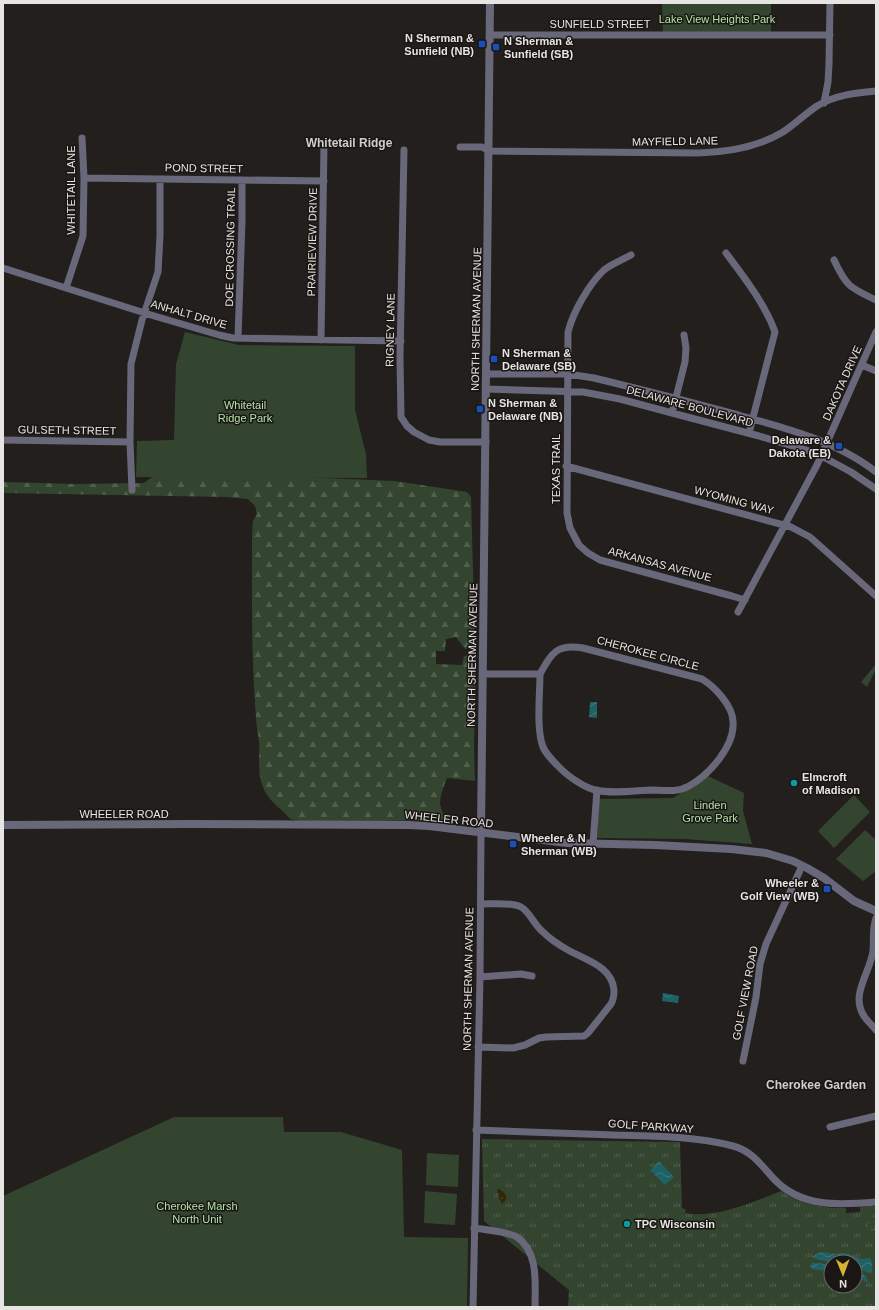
<svg xmlns="http://www.w3.org/2000/svg" width="879" height="1310" font-family="Helvetica,sans-serif">
  <style>
    .grass { fill: url(#grass-tufts); fill-rule: evenodd }
    .forest { fill: url(#forest-firs) }
    .wetland { fill: url(#wetland-marsh) }
    .sand { fill: url(#sand-dots) }
    .green { fill: #34452f }
    .water { fill: url(#water-waves) }
    .lines { fill: none; stroke-linecap: round; stroke-linejoin: round }
    .minor { stroke: #69687b; stroke-width: 7 }
    .tertiary { stroke: #69687b; stroke-width: 8 }
    .transit-dot { fill: #1a4fb4; stroke: #191614; stroke-width: 1.5 }
    .culture-dot { fill: #0f9aa8; stroke: #191614; stroke-width: 1.5 }
    .labels { text-anchor: middle; dominant-baseline: central; stroke-width: 3; stroke-linejoin: round; paint-order: stroke }
    .park-label { font-size: 11px; fill: #b3e4a7; stroke: #191614 }
    .street-label { font-size: 11px; fill: #e7e5e3; stroke: #191614 }
    .poi-label { font-size: 11px; font-weight: bold; fill: #e7e5e3; stroke: #191614; text-anchor: start }
    .neighbourhood-label { font-size: 12px; font-weight: bold; fill: #d2ceca; stroke: #191614 }
  </style>
  <defs>
    <pattern id="grass-tufts" width="24" height="20" patternUnits="userSpaceOnUse"><rect width="24" height="20" fill="#34452f"/><path d="M3 7l-1-3M5 7V3M7 7l1-3M15 17l-1-3M17 17v-4M19 17l1-3" fill="none" stroke="#51604d"/></pattern>
    <pattern id="forest-firs" width="22" height="20" patternUnits="userSpaceOnUse"><rect width="22" height="20" fill="#34452f"/><path d="M5 1l3.5 6h-7zM16 11l3.5 6h-7z" fill="#51604d"/></pattern>
    <pattern id="wetland-marsh" width="20" height="14" patternUnits="userSpaceOnUse"><rect width="20" height="14" fill="#34452f"/><path d="M1 5h8M5 5V1M11 12h8M15 12V8" fill="none" stroke="#51604d"/></pattern>
    <pattern id="sand-dots" width="8" height="8" patternUnits="userSpaceOnUse"><rect width="8" height="8" fill="#2f2705"/><path d="M2 2h.1M6 6h.1" fill="none" stroke="#4d4629" stroke-width="1.8" stroke-linecap="round"/></pattern>
    <pattern id="water-waves" width="16" height="10" patternUnits="userSpaceOnUse"><rect width="16" height="10" fill="#1f6266"/><path d="M0 5q4-4 8 0t8 0" fill="none" stroke="#40787c"/></pattern>
  </defs>
  <rect width="100%" height="100%" fill="#221f1d"/>
  <path class="grass" d="M482,1139L680,1142L682,1208L686,1210L685,1213C715,1219 753,1202 781,1191C801,1204 822,1209 846,1208V1213L860,1212V1207L876,1206V1307H568L569,1290L484,1221ZM831,1262H855V1286H831Z"/>
  <path class="forest" d="M160,471L395,481L467,492L471,497L475,646L465,649L456,637L446,639L445,651H436V664L462,665L464,656L476,654L474,744L475,781L447,778C444,786 440,795 440,804C441,810 444,813 444,820L306,822L290,819C281,808 268,801 263,787C257,773 260,756 259,741C258,733 256,725 256,717C251,657 252,597 252,537L253,521L257,514L255,506L248,499L227,497L3,493V482L77,484L144,483Z"/>
  <path class="wetland" d="M876,1214V1234L870,1231L867,1225L869,1218Z"/>
  <path class="sand" d="M498,1189C503,1189 507,1196 506,1200L502,1204L497,1193Z"/>
  <path class="green" d="M662,3H771V35H663Z
    M185,332L239,345L355,346V410L366,454L367,478L136,477L137,441L174,440L176,364Z
    M876,664V669L867,687L861,682Z
    M708,776L744,793L743,811L752,844L684,839L597,838L599,799L673,798Z
    M854,795L870,812L834,848L818,831Z
    M865,830L876,840V871L863,881L836,859Z
    M174,1117H283L284,1132H341L402,1150L404,1237L468,1238L467,1307H3V1196Z
    M427,1153L459,1155L458,1187L426,1185Z
    M425,1191L457,1194L455,1225L424,1223Z"/>
  <path class="water" d="M590,702H597V718L589,717Z
    M663,993L679,996L678,1003L662,1001Z
    M659,1161L674,1177L665,1185L652,1172L650,1171Z
    M821,1252L834,1254L845,1253L862,1259L870,1258L872,1262V1273C865,1273 861,1268 855,1267V1262C844,1262 822,1263 812,1257L815,1255Z
    M812,1263L827,1264L831,1266V1271L819,1270L813,1269L810,1266Z
    M855,1272C860,1272 864,1274 867,1278L868,1283L855,1275Z"/>
  <g class="lines">
    <path class="minor" d="M490,35H830
      M824,103L828,82L829,64L830,3
      M460,147H482L489,151L698,153C727,152 758,147 783,132C795,124 805,114 817,106C835,95 855,93 876,91
      M404,150L400,358L401,417L407,426L414,432L429,440L440,442H486
      M84,178L324,181
      M726,253C744,277 765,304 775,332L749,433
      M631,255C622,260 611,264 604,270C589,284 573,312 568,332L567,513L570,528L579,545L588,553L600,560L732,596L745,600
      M834,260C846,286 850,288 876,300
      M3,268L151,315L219,335L233,338L401,341
      M66,288L83,236L84,178L82,138
      M238,338L242,221V180
      M321,340L324,145
      M862,365L876,371
      M487,374H568L594,378C639,389 683,400 727,412C778,426 834,439 876,472
      M487,389L583,392L620,399L672,413L759,436L816,453L851,472L876,489
      M672,413L685,362L686,348L684,335
      M3,440L130,442
      M566,466L791,527L810,537L876,596
      M132,490L130,442L131,364L142,320L158,272L160,236V179
      M738,612L817,465L876,332
      M483,674H540C540,694 536,729 543,747C546,754 552,760 557,765C566,775 583,787 595,790C612,794 632,791 650,790C662,790 677,793 689,786C709,775 735,746 733,722C733,706 715,687 702,679L583,648C557,644 552,652 540,674
      M593,844L597,790
      M876,918C872,929 874,940 873,951C870,973 850,995 864,1016C867,1021 872,1025 876,1030
      M480,977L521,974L532,976
      M478,1047L513,1048L525,1045L539,1038L546,1037L584,1036L588,1033L611,1004C614,999 614,995 614,990C612,966 585,960 568,950C559,945 550,939 543,932C534,925 530,912 521,907C512,902 491,904 481,904
      M743,1061L756,997L760,964L766,944L802,866
      M830,1127L876,1116
      M476,1130C522,1132 567,1133 612,1135C652,1136 694,1136 733,1146C752,1151 761,1165 774,1179C801,1208 840,1205 876,1202
      M474,1228C482,1229 511,1233 517,1237C539,1252 535,1284 535,1307
      M473,1307L480,977L481,833"/>
    <path class="tertiary" d="M3,825L190,824L409,825L429,826L567,843L655,845L731,849L766,853L793,861L807,868L824,878L854,901L876,911
      M481,833L490,3"/>
  </g>
  <g class="transit-dot">
    <rect x="478" y="40" width="8" height="8" rx="2"/>
    <rect x="492" y="43" width="8" height="8" rx="2"/>
    <rect x="490" y="355" width="8" height="8" rx="2"/>
    <rect x="476" y="405" width="8" height="8" rx="2"/>
    <rect x="835" y="442" width="8" height="8" rx="2"/>
    <rect x="509" y="840" width="8" height="8" rx="2"/>
    <rect x="823" y="885" width="8" height="8" rx="2"/>
  </g>
  <g class="culture-dot">
    <circle cx="794" cy="783" r="4"/>
    <circle cx="627" cy="1224" r="4"/>
  </g>
  <g class="labels">
    <g class="park-label">
      <text x="717" y="19">Lake View Heights Park</text>
      <text x="245" y="405">Whitetail<tspan x="245" dy="13">Ridge Park</tspan></text>
      <text x="710" y="805">Linden<tspan x="710" dy="13">Grove Park</tspan></text>
      <text x="197" y="1206">Cherokee Marsh<tspan x="197" dy="13">North Unit</tspan></text>
    </g>
    <g class="street-label">
      <text x="600" y="24">SUNFIELD STREET</text>
      <text transform="translate(675 141) rotate(-1)">MAYFIELD LANE</text>
      <text transform="translate(204 168) rotate(1)">POND STREET</text>
      <text transform="translate(71 190) rotate(-90)">WHITETAIL LANE</text>
      <text transform="translate(312 242) rotate(-89)">PRAIRIEVIEW DRIVE</text>
      <text transform="translate(230 247) rotate(-89)">DOE CROSSING TRAIL</text>
      <text transform="translate(189 314) rotate(16)">ANHALT DRIVE</text>
      <text transform="translate(476 319) rotate(-89)">NORTH SHERMAN AVENUE</text>
      <text transform="translate(390 330) rotate(-89)">RIGNEY LANE</text>
      <text transform="translate(842 383) rotate(-66)">DAKOTA DRIVE</text>
      <text transform="translate(690 406) rotate(15)">DELAWARE BOULEVARD</text>
      <text transform="translate(67 430) rotate(1)">GULSETH STREET</text>
      <text transform="translate(556 469) rotate(-90)">TEXAS TRAIL</text>
      <text transform="translate(734 500) rotate(15)">WYOMING WAY</text>
      <text transform="translate(660 564) rotate(15)">ARKANSAS AVENUE</text>
      <text transform="translate(648 653) rotate(15)">CHEROKEE CIRCLE</text>
      <text transform="translate(472 655) rotate(-89)">NORTH SHERMAN AVENUE</text>
      <text x="124" y="814">WHEELER ROAD</text>
      <text transform="translate(449 819) rotate(6)">WHEELER ROAD</text>
      <text transform="translate(468 979) rotate(-89)">NORTH SHERMAN AVENUE</text>
      <text transform="translate(745 993) rotate(-79)">GOLF VIEW ROAD</text>
      <text transform="translate(651 1126) rotate(4)">GOLF PARKWAY</text>
    </g>
    <g class="poi-label">
      <text x="474" y="38" text-anchor="end">N Sherman &amp;<tspan x="474" dy="13">Sunfield (NB)</tspan></text>
      <text x="504" y="41">N Sherman &amp;<tspan x="504" dy="13">Sunfield (SB)</tspan></text>
      <text x="502" y="353">N Sherman &amp;<tspan x="502" dy="13">Delaware (SB)</tspan></text>
      <text x="488" y="403">N Sherman &amp;<tspan x="488" dy="13">Delaware (NB)</tspan></text>
      <text x="831" y="440" text-anchor="end">Delaware &amp;<tspan x="831" dy="13">Dakota (EB)</tspan></text>
      <text x="802" y="777">Elmcroft<tspan x="802" dy="13">of Madison</tspan></text>
      <text x="521" y="838">Wheeler &amp; N<tspan x="521" dy="13">Sherman (WB)</tspan></text>
      <text x="819" y="883" text-anchor="end">Wheeler &amp;<tspan x="819" dy="13">Golf View (WB)</tspan></text>
      <text x="635" y="1224">TPC Wisconsin</text>
    </g>
    <g class="neighbourhood-label">
      <text x="349" y="143">Whitetail Ridge</text>
      <text x="816" y="1085">Cherokee Garden</text>
    </g>
  </g>
  <rect width="879" height="1310" fill="none" stroke="#e7e5e3" stroke-width="8"/>
  <g transform="translate(843 1274) rotate(179)"><circle r="19" fill="#191614" stroke="#6b6967"/>
  <path d="M0-3L7 15L0 10L-7 15Z" fill="#d9b334"/>
  <text y="-6" font-size="11" font-weight="bold" text-anchor="middle" fill="#e7e5e3">N</text>
  </g>
</svg>
